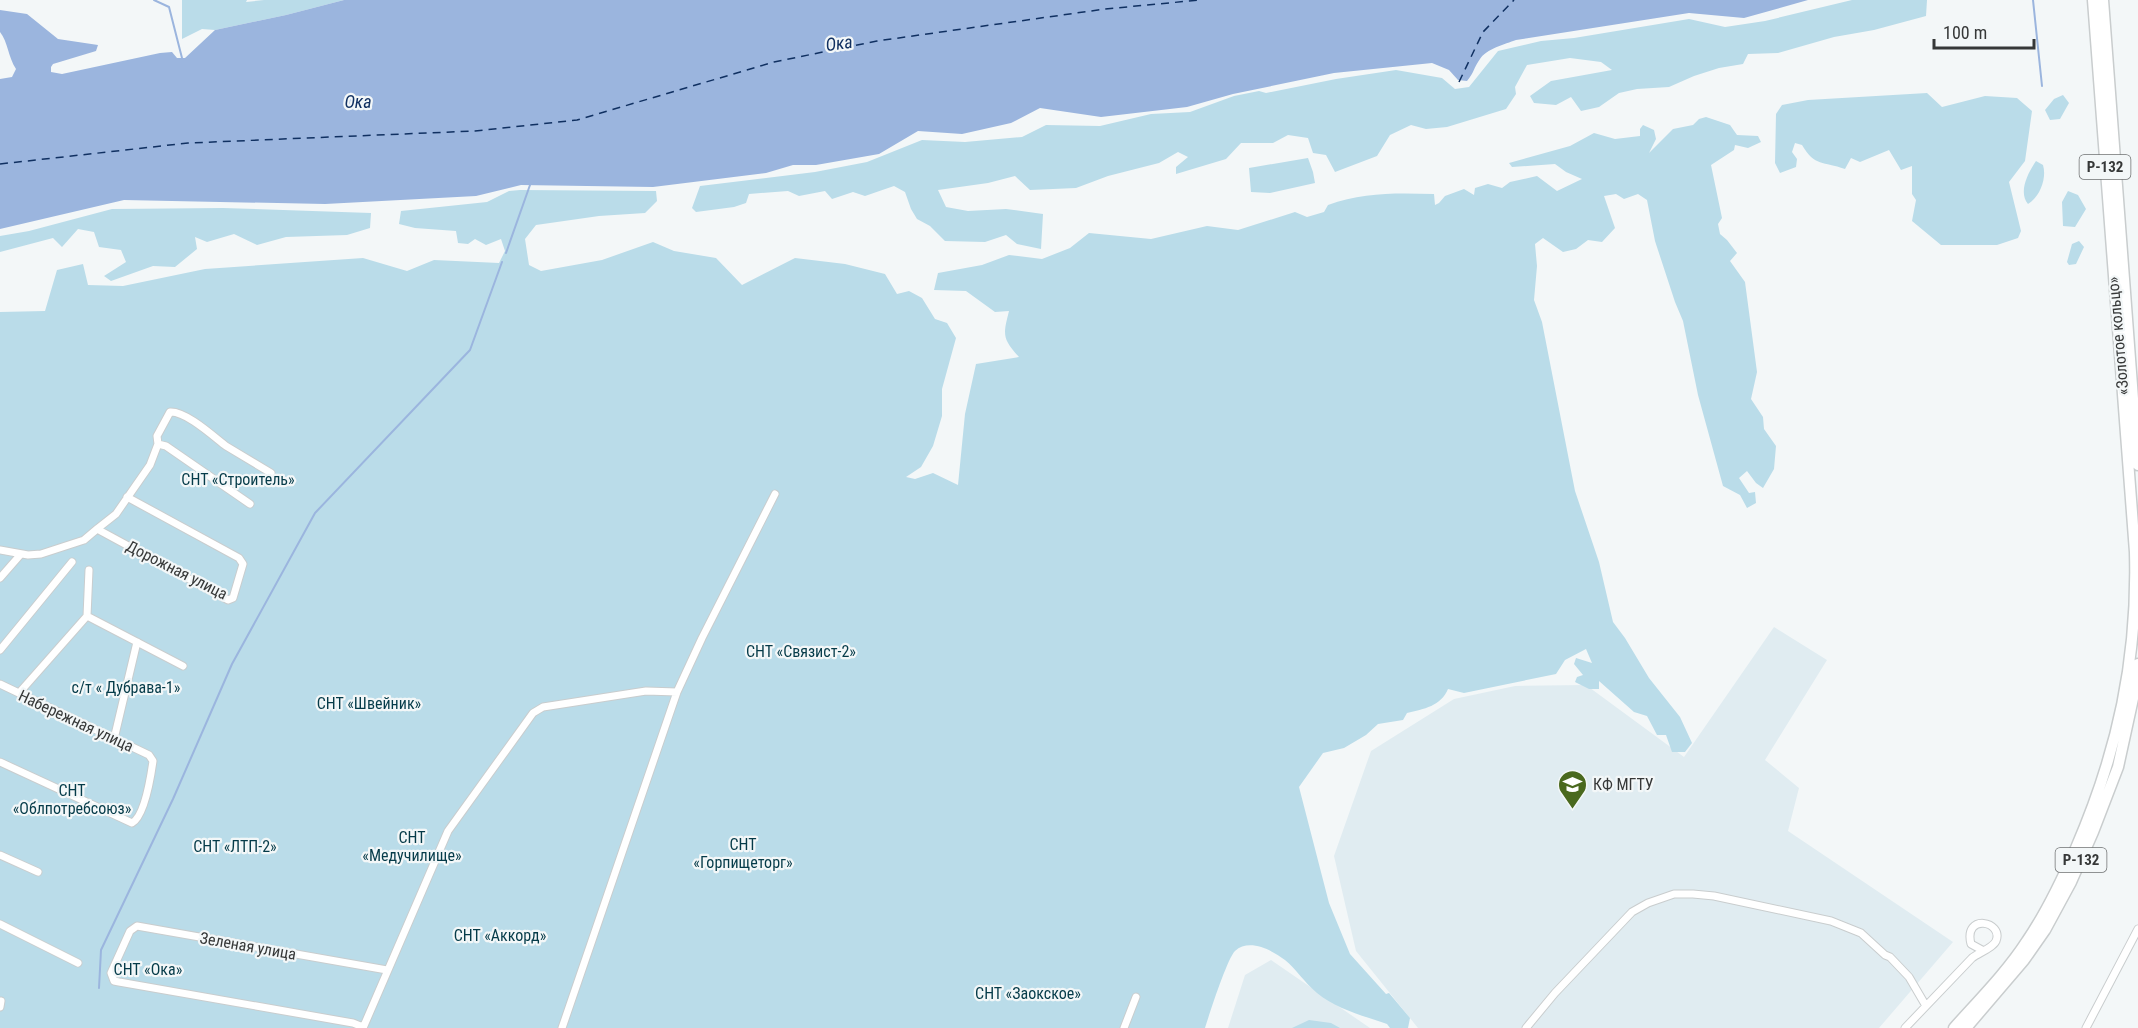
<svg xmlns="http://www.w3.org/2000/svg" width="2138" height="1028" font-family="'Roboto Condensed',sans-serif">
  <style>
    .built { fill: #e0ecf1 }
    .green { fill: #badce9 }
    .water { fill: #9bb5de }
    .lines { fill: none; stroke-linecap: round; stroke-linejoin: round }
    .stream { stroke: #9bb5de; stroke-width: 2 }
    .ferry { stroke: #103061; stroke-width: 1.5; stroke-dasharray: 8 6; stroke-linecap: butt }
    .minor-casing { stroke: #c9cdce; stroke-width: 9 }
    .trunk-casing { stroke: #c9cdce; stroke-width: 13 }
    .minor { stroke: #fff; stroke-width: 7 }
    .trunk { stroke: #fff; stroke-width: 10 }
    .labels { text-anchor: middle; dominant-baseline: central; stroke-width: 4.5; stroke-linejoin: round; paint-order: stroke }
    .shield { fill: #f3f7f8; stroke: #6f7172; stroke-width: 1.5 }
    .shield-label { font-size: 15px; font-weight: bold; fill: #363838 }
    .street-label { font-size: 16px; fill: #363838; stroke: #f3f7f8 }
    .park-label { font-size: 16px; fill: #053b49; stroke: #f3f7f8 }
    .poi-label { font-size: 16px; fill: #363838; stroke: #f3f7f8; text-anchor: start }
    .water-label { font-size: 18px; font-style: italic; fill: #103061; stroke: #f3f7f8 }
  </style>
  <rect width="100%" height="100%" fill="#f3f7f8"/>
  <path class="built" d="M1774,627L1827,660L1765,760L1799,788L1788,831L1953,942L1879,1028H1418L1356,951L1334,856L1371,751L1454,699L1515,686L1586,685L1684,757Z
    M1271,960L1370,1028H1228L1245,975Z"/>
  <path class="green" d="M182,0H247L246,2L264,0H344L286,15L215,30L202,29L182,39Z
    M1852,0H1927L1926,16L1874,30L1834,37L1778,53L1748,54L1743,64L1719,68L1694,76L1669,87L1637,89L1619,93L1599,107L1581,111L1571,97L1556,105L1534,103L1530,96L1551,81L1612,70L1601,62L1570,58L1527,65L1515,87L1516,94L1506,109L1447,127L1426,129L1411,125L1390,135L1377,156L1335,172L1326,155L1313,153L1308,138L1288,135L1273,143H1241L1226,159L1176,174V167L1188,157L1178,152L1159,163L1108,176L1076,188L1030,190L1015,176L988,183L938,190L946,207L968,211L1006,209L1043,214L1041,249L1017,244L1006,235L985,242L945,241L930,226L917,219L911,209L905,192L894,186L865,196L853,192L832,199L825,191L799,196L788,191L749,194L746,203L734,207L696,212L692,208L700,186L815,172L867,162L922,140L965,142L1022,137L1046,125L1100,126L1151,114L1190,112L1234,96L1259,91L1266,93L1336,79L1396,70L1442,78L1455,89L1469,87L1498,51L1541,41L1574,38L1689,19L1725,27L1765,21Z
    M1927,93L1942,107L1985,96L2017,98L2032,111L2025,161L2009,182L2021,231L2018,238L1997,245H1941L1912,221L1916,200L1912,194V166L1901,170L1889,150L1860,162L1851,158L1845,169C1823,161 1815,167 1802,145L1795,143L1792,152L1797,159L1796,167L1780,173L1775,163L1776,114L1782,105L1808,100Z
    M2063,95L2069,103L2060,119L2050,120L2045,110L2054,99Z
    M1706,117L1730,125L1737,135L1758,136L1761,142L1748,148L1735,145L1734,150L1711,165L1722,218L1718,224L1720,234L1727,240L1737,253L1730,261L1745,282L1757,372L1751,399L1763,417L1764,429L1776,446L1774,469L1763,488L1756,483L1747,471L1739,478L1749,493L1755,492L1756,503L1747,508L1740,495L1723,486L1698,395L1683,321L1675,302L1655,241L1647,200L1638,194L1624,199L1616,194L1604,196L1615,228L1602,242L1588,240L1576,249L1563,252L1543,238L1535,244L1537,266L1534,300L1542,322L1575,491L1599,562L1613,622L1625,638L1649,678L1680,717L1692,743L1685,752H1672L1666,735H1657L1647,716L1634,712L1599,681V689H1589L1575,682L1577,677L1583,675L1574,664L1576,658L1592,663L1586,649L1565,660L1556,674L1464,693L1448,689C1441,706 1424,709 1407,713L1403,720L1378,724L1366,735L1344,748L1323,753L1299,787L1329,903L1350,954L1386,994L1389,993L1410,1018L1408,1028H1390L1387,1024C1364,1016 1336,1009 1317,993C1305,983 1296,969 1285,960C1272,950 1249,938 1235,951C1227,959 1209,1015 1205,1028H0V312L45,311L57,270L83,264L88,285L123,286L205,269L363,258L407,271L434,260L499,263L505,251L501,239L486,245L475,239L468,244L458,243L456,231L415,228L399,224L401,211L487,202L509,191L520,190L656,191L657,201L645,213L599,216L536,225L525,239L529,265L541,271L602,260L653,242L674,251L716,258L742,285L795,258L845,264L885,274L897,294L909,291L922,298L935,319L947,323L956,338L942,389V416L933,446L921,467L906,477L915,479L933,473L958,485L965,414L976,364L1019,357C1002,338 1003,335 1009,311L995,312L966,291L934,290L938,273L982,265L1009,255L1042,259L1070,248L1089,233L1151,239L1207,226L1238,230L1295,212L1307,217L1324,212L1328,205C1363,192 1397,193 1434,194L1435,205L1439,203L1445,196L1464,189L1474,195L1475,188L1488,184L1502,188L1510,182L1537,176L1557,191L1582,179L1566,172L1555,164L1512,167L1509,163L1570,146L1594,133L1615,139L1640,136V129L1643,125L1654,130L1656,139L1649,153L1673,129L1693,125L1699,119Z
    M1308,158L1313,172L1315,183L1270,193L1251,192L1249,168Z
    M2036,161L2043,165C2047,178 2040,197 2028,204C2018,192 2028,173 2036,161Z
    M2068,191L2078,195L2086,209L2075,227L2063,226L2062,202Z
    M223,208L371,213L370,228L347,235L286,237L257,245L234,234L207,242L195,237L197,249L175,267L153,266L111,281L104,276L126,262L121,250L99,247L94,232L78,229L62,247L53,238L0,252V236L29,231L112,209Z
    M2079,241L2084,247L2076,264L2069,265L2067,262L2072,244Z
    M1309,1020L1331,1023L1340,1028H1292Z"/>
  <path class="water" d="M344,0H1808L1744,18L1689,13L1516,40C1505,44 1486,49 1480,59C1474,67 1474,73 1467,81L1458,80L1449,70L1432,63L1334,73L1233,94L1187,107L1101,117L1040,108L1011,123L962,134L918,131L879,154L816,165H793L766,173L653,187L521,185L476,196L325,204L124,200L0,229V79L12,77L16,69C8,57 8,42 0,32V10L27,14L58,39L98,45L96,51L53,64L51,67V72L62,74L160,53L172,52L177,58H185L215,30L286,15Z"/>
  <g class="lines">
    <path class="stream" d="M154,0L169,7L182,58
      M2033,0L2042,86
      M506,253L530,185
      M99,988L101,950L173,799L232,664L315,513L470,350L502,262"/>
    <path class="ferry" d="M1459,82L1483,32L1514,0
      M0,164L188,143L475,131L577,120L774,62L877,41L1105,9L1200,0"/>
    <defs>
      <path id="minor" d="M158,444L166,446L250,504
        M97,529L228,600L233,598L243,564L239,558L127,497
        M0,550L28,555L41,554L84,540L97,529L116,514L150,465L158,444L157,436L170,412C186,411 213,436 226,446C241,455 256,464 271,473
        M0,578L21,554
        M87,616L183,666
        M0,650L72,562
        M0,684L149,755L153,761C151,775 145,816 132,823L0,762
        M19,693L87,616L89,570
        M114,739L137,642
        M0,855L38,872
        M0,924L78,963
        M0,1007L1,1001
        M363,1027L353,1023L119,982L114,981L111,973L130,931L137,926L387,970
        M363,1028L448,831L533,713L543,707L646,691L677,692
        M562,1028L677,692L702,638L775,494
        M1124,1028L1136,997
        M1526,1028L1555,993L1632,912L1648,903L1674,894H1693L1714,896L1831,921L1861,933L1885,955L1890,957L1909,977L1926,1006
        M1905,1028L1972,958C1978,953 1993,948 1996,941C2004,921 1963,913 1971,944L1982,950
        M2086,1028L2138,929"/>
      <path id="trunk" d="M2103,0L2138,465
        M1954,1028C1979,1000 2007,972 2027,941C2047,912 2062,880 2076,848C2118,751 2138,658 2135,552L2093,0
        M1966,1028L2024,960L2045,930L2071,882L2093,832L2118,767L2134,694L2138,664"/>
    </defs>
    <use href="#minor" class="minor-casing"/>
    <use href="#trunk" class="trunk-casing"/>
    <use href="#minor" class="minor"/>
    <use href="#trunk" class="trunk"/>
  </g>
  <defs>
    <symbol id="university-pin" viewBox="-11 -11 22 30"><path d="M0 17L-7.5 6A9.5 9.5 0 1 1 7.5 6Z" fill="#4a691e" stroke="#f3f7f8"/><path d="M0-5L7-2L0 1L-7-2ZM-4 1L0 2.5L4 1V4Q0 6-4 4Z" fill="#fff"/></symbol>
  </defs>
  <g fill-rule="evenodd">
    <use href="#university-pin" x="1556" y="768" width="33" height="45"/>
  </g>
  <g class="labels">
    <g class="shield">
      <rect x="2079.5" y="155" width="51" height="24" rx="4.5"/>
      <rect x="2055.5" y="848" width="51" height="24" rx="4.5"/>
    </g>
    <g class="shield-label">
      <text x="2105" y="167">Р-132</text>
      <text x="2081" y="860">Р-132</text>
    </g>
    <g class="street-label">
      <text transform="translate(2118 336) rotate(-95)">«Золотое кольцо»</text>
      <text transform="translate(177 570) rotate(27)">Дорожная улица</text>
      <text transform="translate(76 721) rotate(25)">Набережная улица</text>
      <text transform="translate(248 946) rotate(10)">Зеленая улица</text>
    </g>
    <g class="park-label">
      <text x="238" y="479">СНТ «Строитель»</text>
      <text x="801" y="651">СНТ «Связист-2»</text>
      <text x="126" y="687">с/т « Дубрава-1»</text>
      <text x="369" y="703">СНТ «Швейник»</text>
      <text x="72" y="790">СНТ<tspan x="72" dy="18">«Облпотребсоюз»</tspan></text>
      <text x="412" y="837">СНТ<tspan x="412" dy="18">«Медучилище»</tspan></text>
      <text x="743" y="844">СНТ<tspan x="743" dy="18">«Горпищеторг»</tspan></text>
      <text x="235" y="846">СНТ «ЛТП-2»</text>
      <text x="500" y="935">СНТ «Аккорд»</text>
      <text x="148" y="969">СНТ «Ока»</text>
      <text x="1028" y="993">СНТ «Заокское»</text>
    </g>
    <g class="poi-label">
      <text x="1593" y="784">КФ МГТУ</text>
    </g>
    <g class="water-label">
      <text transform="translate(839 43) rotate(-8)">Ока</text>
      <text x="358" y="101">Ока</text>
    </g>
  </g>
  <path d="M1934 39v9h100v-9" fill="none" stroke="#363838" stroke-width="3"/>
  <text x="1943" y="39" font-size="18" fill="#363838" stroke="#f3f7f8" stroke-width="4.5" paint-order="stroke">100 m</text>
</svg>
